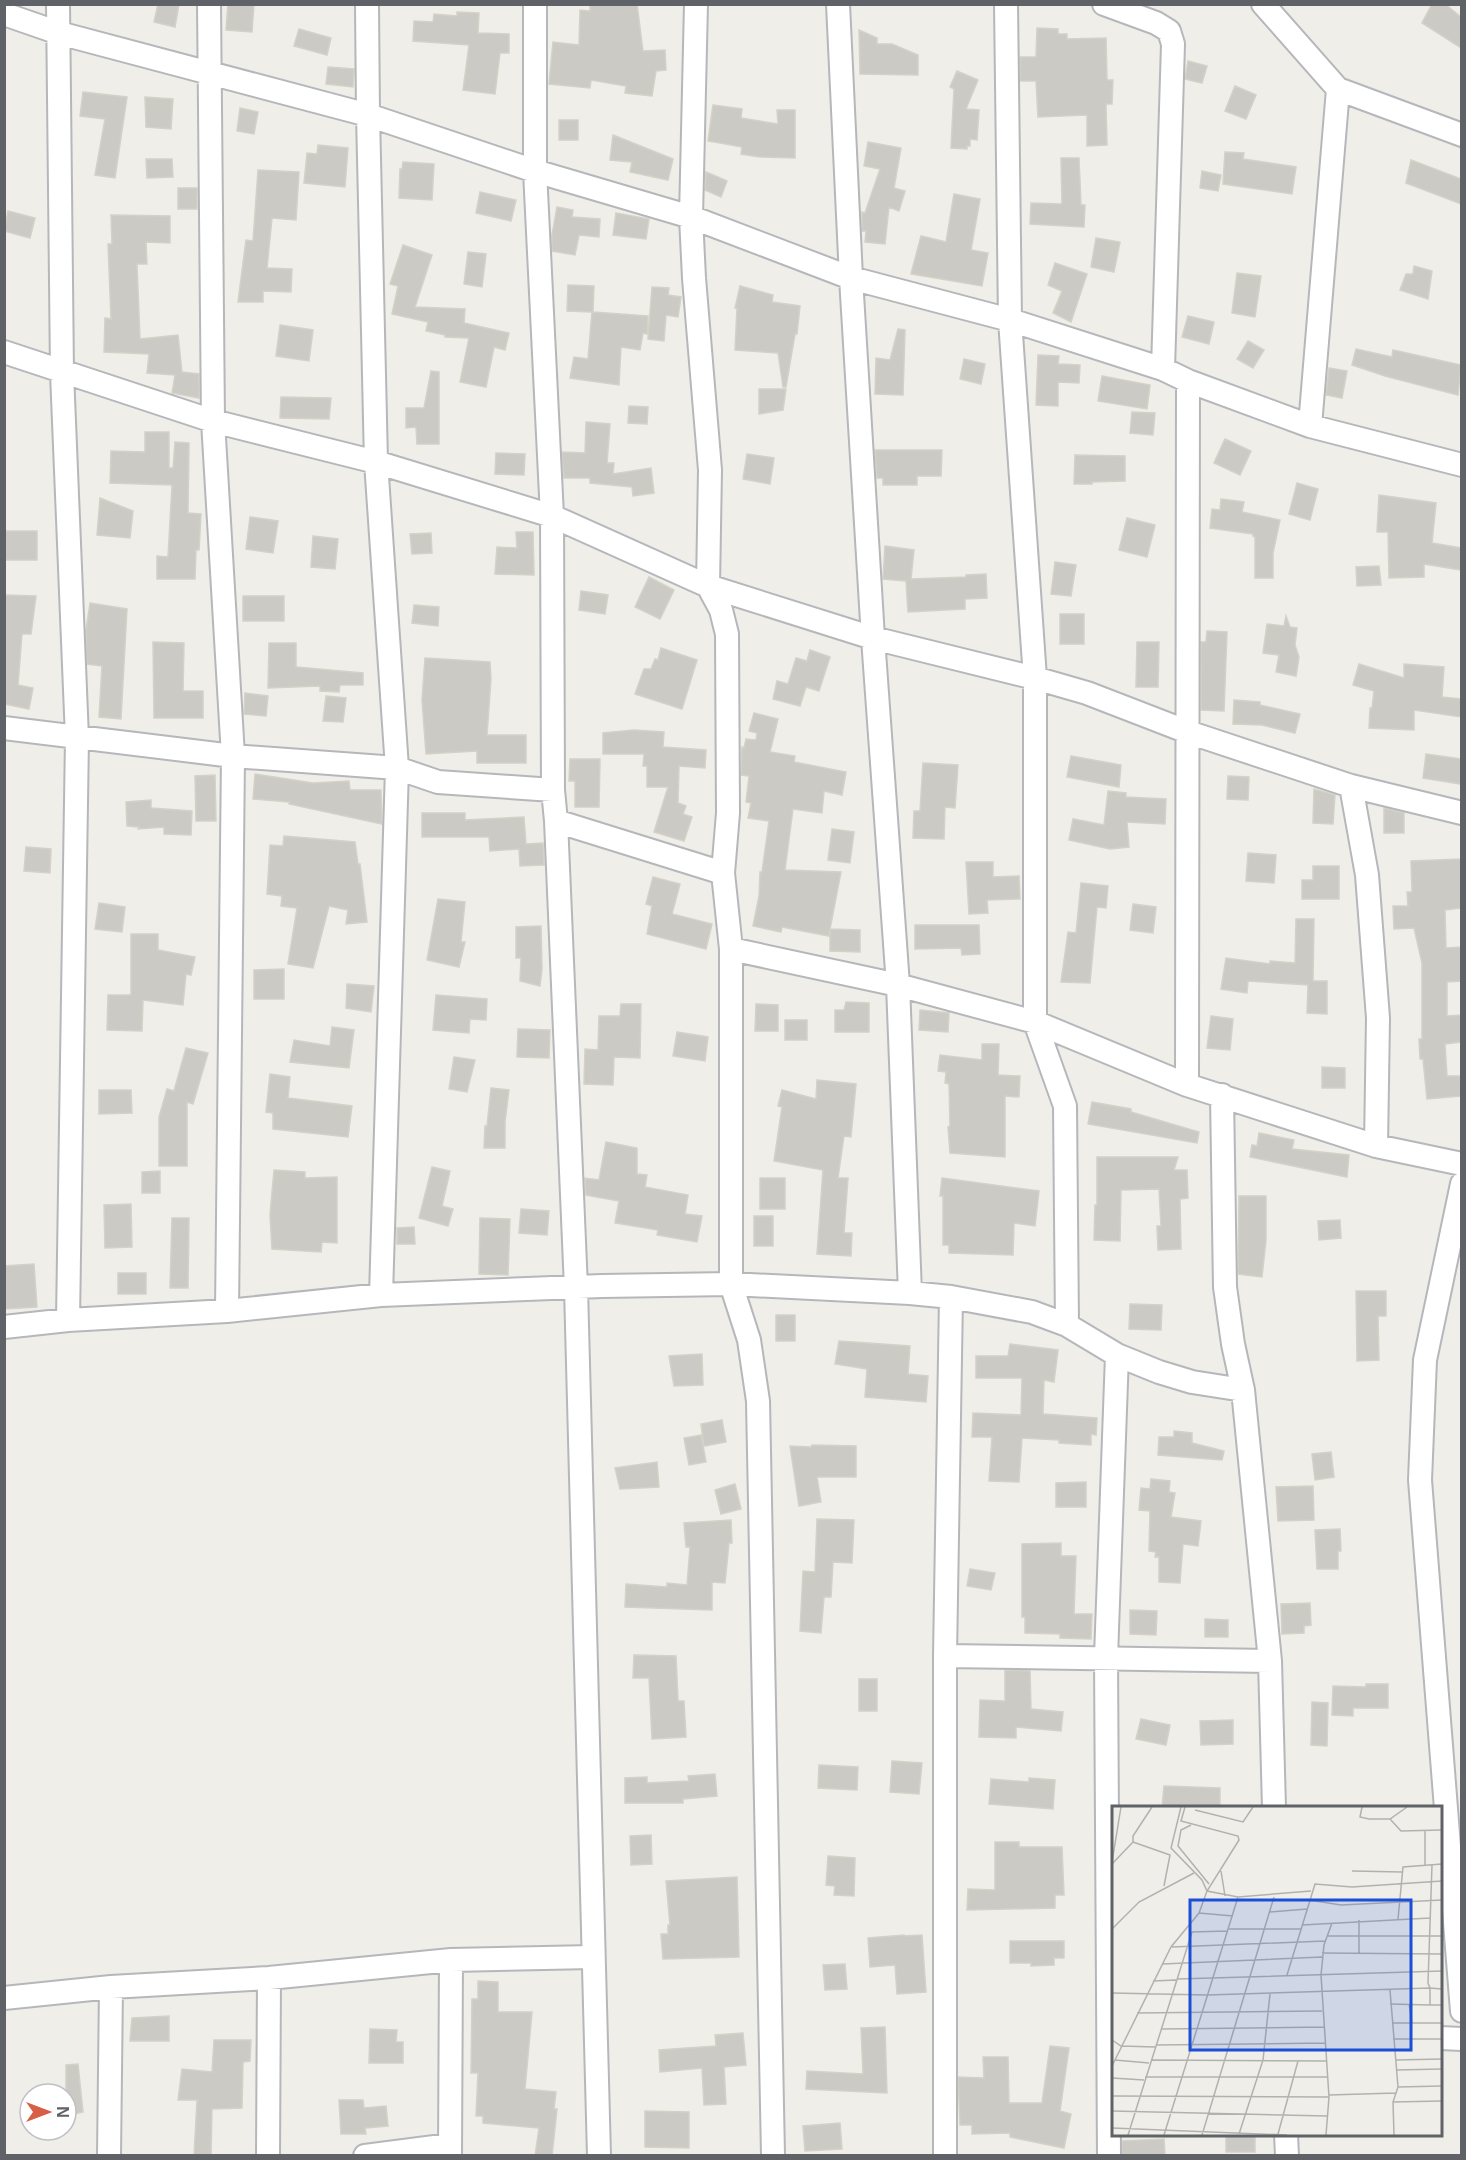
<svg xmlns="http://www.w3.org/2000/svg" width="1466" height="2160" font-family="Arial,sans-serif">
  <style>
    .building { fill: #cbcac4; stroke: #d4d1c7; stroke-width: 1.5 }
    .lines { fill: none; stroke-linecap: round; stroke-linejoin: round }
    .street-casing { stroke: #b5b7bb; stroke-width: 26 }
    .street { stroke: #fff; stroke-width: 22 }
    .inset-road { fill: none; stroke: #b1b2b0; stroke-width: 1.5 }
    .view { fill: #1d4ed8; fill-opacity: 0.15; stroke: #1d4ed8; stroke-width: 3 }
    .inset-edge { fill: none; stroke: #5f6266; stroke-width: 3 }
  </style>
  <rect width="100%" height="100%" fill="#efeee8"/>
  <path class="building" d="M158,4H179L175,27L154,22Z
    M228,4H254L252,32L226,30Z
    M590,4H637L643,51L665,50L666,70L656,71L652,96L625,93L626,86L591,80L590,88L549,84L553,42L579,45L580,10L590,11Z
    M1432,4H1445L1461,17V48L1422,23Z
    M457,12L479,13L478,33L509,34V53H500L495,94L463,90L469,45L413,41L414,21L433,22L434,14L457,16Z
    M1037,28L1058,29V34H1067V39L1106,38L1107,80H1113L1112,104H1106L1107,145L1087,146V115L1038,117L1036,81H1020V57H1036Z
    M299,29L331,38L327,55L294,46Z
    M859,30L877,38V44H892L918,55V75L860,74Z
    M1188,61L1207,66L1202,83L1185,79Z
    M328,67L354,69L353,87L326,84Z
    M957,71L978,80L966,109L979,110L977,140L970,139V146H967V149L951,148L954,89L950,87Z
    M1235,86L1256,95L1246,119L1225,111Z
    M83,92L127,97L115,178L95,175L105,119L80,116Z
    M145,97L173,99L171,129L146,127Z
    M713,105L742,109L741,118L778,124L777,110H795V158L760,157L741,154L742,147L708,141Z
    M240,108L258,112L254,134L237,131Z
    M559,120H578V140H559Z
    M613,135L673,159L668,180L630,172L632,162L610,160Z
    M868,142L901,148L894,188L905,191L899,211L889,207L885,244L865,242L866,231H862V212L865,213L880,169L864,166Z
    M318,145L348,148L345,187L304,183L307,153L317,154Z
    M1225,152L1244,153L1243,159L1296,167L1292,194L1223,184Z
    M1061,158H1079L1081,205H1085L1084,227L1030,224L1031,203L1062,204Z
    M146,159H172L173,177L147,178Z
    M1411,160L1461,179V204L1406,183Z
    M403,162L434,164L432,200L399,198L400,169H402Z
    M258,170L299,172L296,220L272,218L267,268L292,269L291,292L263,291V302H238L246,240L253,241Z
    M1202,171L1221,175L1218,191L1200,188Z
    M706,172L727,181L721,197L705,190Z
    M178,188H197V209H178Z
    M480,192L516,200L511,221L476,213Z
    M954,194L980,199L971,250L988,253L982,286L911,274L921,236L946,242Z
    M557,207L573,210L572,217L600,219L599,237L579,235L575,255L552,251V235Z
    M8,211L35,218L30,238L4,231Z
    M616,213L649,219L646,239L613,235Z
    M111,215L170,216V243L146,242L147,264H137L140,339L178,335L182,372L199,374V398L172,393L175,375L147,373L149,354L104,352L105,318L111,319L108,244H112Z
    M1096,238L1120,242L1114,272L1091,267Z
    M403,245L432,255L415,307L465,309L464,323L509,333L505,350L494,347L486,387L460,382L469,338L445,337V335L426,331L428,322L392,314L398,286L390,284Z
    M468,252L486,254L482,287L464,284Z
    M1055,263L1087,274L1071,322L1053,313L1062,291L1048,285Z
    M1414,266L1432,271L1428,299L1400,290L1406,274H1413Z
    M1237,273L1261,276L1255,317L1232,313Z
    M568,285L594,286L593,312L648,316L647,334L643,333L640,350L621,347L619,385L570,378L574,357L588,359L592,312L567,311Z
    M740,286L773,295L772,302L800,306L797,334H795L786,387H783L778,353L735,350L737,308H735Z
    M652,287L669,288L668,295L681,297L678,317L666,315L664,341L648,339Z
    M1188,316L1214,322L1209,344L1182,337Z
    M280,325L313,330L309,361L276,356Z
    M898,329L905,330L903,395L875,394L876,358L890,360Z
    M1248,341L1264,350L1253,368L1237,359Z
    M1356,349L1392,357L1393,350L1461,365L1458,395L1385,376L1352,365Z
    M1038,355L1059,356L1058,364L1080,365L1079,383L1058,382V406L1036,405Z
    M964,359L985,364L981,384L960,379Z
    M1329,368L1347,371L1342,398L1326,395Z
    M431,371L439,372V444H417L416,427L406,428V408H424Z
    M1102,376L1150,385L1147,409L1098,401Z
    M759,389H786L783,410L759,414Z
    M281,397L331,398L329,419L280,418Z
    M629,406L648,407L647,424L628,423Z
    M1132,412L1155,413L1153,435L1130,433Z
    M586,422L610,424L607,463H614L613,474L651,468L654,493L633,496L632,487L590,483V478H564L562,452L585,453Z
    M145,432H169V468H173L175,442L189,443L188,513L201,514L199,550H196L195,579H157V556L168,557L172,485L110,483L111,451L145,452Z
    M1225,439L1251,451L1240,475L1214,463Z
    M875,450H942L941,476H917V485H883V478H877Z
    M496,453L525,454L524,475L495,474Z
    M747,454L774,458L770,484L743,479Z
    M1075,455L1125,456V481L1092,482V484H1074Z
    M1297,483L1318,489L1310,520L1289,514Z
    M1379,495L1436,503L1432,543L1461,548V570L1424,564V577L1389,578L1388,532H1377Z
    M100,498L133,511L130,538L97,535Z
    M1221,499L1244,502L1242,512L1280,520L1273,553V578H1255V537L1253,536V534L1210,528L1212,509L1220,510Z
    M250,517L278,521L273,553L246,549Z
    M1127,518L1155,525L1147,557L1119,550Z
    M4,531H37V560H4Z
    M516,532H533L534,575L495,574L497,547L517,548Z
    M431,533L432,553L412,554L410,534Z
    M313,536L338,539L335,569L311,567Z
    M885,546L914,550L911,579L966,577V575L986,574L987,598L965,599V609L908,612L906,581L883,579Z
    M1055,562L1076,565L1071,596L1051,594Z
    M1379,566L1381,585L1357,586L1356,567Z
    M649,577L674,590L660,619L635,607Z
    M581,591L608,595L605,614L579,610Z
    M4,595L36,596L31,634H22L18,685L33,688L29,709L4,704Z
    M243,596H284V621H243Z
    M90,603L127,609L121,719L99,717L102,666L87,664L86,630Z
    M414,605L439,607L438,626L412,623Z
    M1060,614H1084V644H1060Z
    M1286,616L1290,627L1297,628L1295,645L1299,657L1296,676L1276,672L1279,655L1263,653L1267,624L1284,626Z
    M1207,631L1227,632L1224,711L1201,710V642H1206Z
    M153,642L184,643L183,691H203V718H154Z
    M1137,642H1159L1158,687H1136Z
    M269,643H296V667L363,673V685H340L339,692L320,691V686L268,688Z
    M661,648L697,660L682,709L635,694L644,669H651L655,659L658,660Z
    M810,650L830,657L819,691L806,687L800,706L773,699L777,681L788,684L796,658L807,661Z
    M425,658L490,662L491,679L487,735H526V763H477V751L426,754L422,700Z
    M1359,664L1404,678V664L1444,667L1442,697L1461,699V717L1414,710V730L1369,728L1370,708H1372L1374,691L1353,685Z
    M245,693L268,696L266,716L244,714Z
    M326,696L346,698L343,722L323,721Z
    M1234,700L1260,702V705L1300,714L1295,733L1262,725L1233,724Z
    M754,713L778,719L770,752L795,756L794,762L846,772L842,795L824,791L822,813L793,809L785,870L841,872L830,929L860,930V952L830,951V930L829,936L782,927L781,932L753,926L759,896L760,872H762L769,821L748,818L751,803L746,802L749,776L741,775L742,747L744,748L746,739L756,740L757,733L749,731Z
    M634,730L664,732L663,747L706,750L705,768L679,766L678,803L686,806L683,814L692,817L684,841L654,832L668,787H647V766H643L644,754H603V733Z
    M1426,754L1461,759V784L1423,778Z
    M1071,756L1121,765L1119,787L1067,777Z
    M570,759H600L599,807H575V781H569Z
    M923,763L958,765L955,808L945,807L944,839L913,838L914,811H920Z
    M255,774L313,783L349,781L350,790H381L382,824L289,804V802L253,799Z
    M215,775L216,821H196L195,776Z
    M1228,776L1249,777L1248,800L1227,799Z
    M1314,789L1335,795L1333,824L1313,823Z
    M1108,791L1126,793V797L1166,799L1165,824L1127,822L1129,847L1110,849L1069,840L1073,819L1104,825Z
    M151,800V808L192,811L191,835L164,834V827L138,829L139,827L127,826L126,802Z
    M1384,808L1404,813V833H1384Z
    M422,813H465V820L524,817L526,844L543,843L544,865L520,866L519,849L490,851L489,837H422Z
    M832,829L854,832L850,863L828,860Z
    M284,836L355,842L358,864H360L367,922L346,924L348,910L329,906L313,968L288,964L297,908L281,906L282,896L267,894L270,845L283,846Z
    M26,847L51,849L50,873L24,871Z
    M1248,853L1276,855L1274,883L1246,881Z
    M1461,859V908L1445,910L1446,948L1461,947V981L1447,982V1016L1461,1015V1042L1445,1044L1447,1076H1461V1096L1427,1099L1423,1059H1420L1419,1039H1422V963L1414,928L1394,929L1393,906H1408L1407,892H1412L1411,861Z
    M966,862H993V877L1019,876L1020,899L987,900L988,913L969,914Z
    M1313,866H1339V899H1302V880H1313Z
    M653,877L680,884L672,914L712,924L706,949L647,934L652,906L646,904Z
    M1081,883L1108,886L1106,908L1097,907L1090,983L1061,982L1068,932L1076,933Z
    M438,899L465,902L461,942H465L459,967L427,960Z
    M99,903L125,907L122,932L95,929Z
    M1133,904L1156,907L1153,933L1130,930Z
    M1296,919H1314L1313,981H1327V1014L1307,1013L1308,985L1248,981L1247,993L1221,989L1226,958L1270,964V961L1295,963Z
    M915,925H979L980,954L962,955L961,948L915,949Z
    M541,926L542,969L540,986L520,981L521,958H516V927Z
    M131,934H158V950L195,957L191,975L186,974L183,1005L143,1000L142,1031L107,1030L108,995H131Z
    M284,969V999H254V970Z
    M347,984L374,986L371,1012L346,1008Z
    M436,995L487,999L486,1020L470,1019L469,1033L433,1030Z
    M846,1002L869,1003V1032H835V1010H844Z
    M621,1004H641L640,1058L614,1057L613,1085L584,1084L585,1049L598,1050L599,1016H620Z
    M756,1004L778,1005V1031H755Z
    M920,1010L949,1013L948,1032L919,1030Z
    M1211,1016L1233,1019L1230,1050L1207,1048Z
    M785,1020H807V1040H785Z
    M332,1027L354,1030L349,1068L290,1062L294,1040L330,1046Z
    M518,1029L550,1030L549,1058L517,1057Z
    M677,1032L708,1037L705,1061L673,1056Z
    M982,1044H999L998,1075L1020,1076L1019,1097L1005,1096V1157L950,1153L948,1127L950,1126L949,1084L945,1083L946,1072L938,1071L940,1055L982,1060Z
    M186,1048L208,1053L193,1104L187,1102V1166H159V1117L167,1089L174,1091Z
    M454,1057L475,1060L467,1092L449,1089Z
    M1322,1067L1345,1068V1088H1322Z
    M270,1074L290,1077L288,1098L352,1106L348,1137L273,1129V1113L266,1112Z
    M817,1080L856,1084L851,1137L844,1136L838,1178H848L844,1233H852L851,1256L817,1254L823,1170L774,1161L782,1107L778,1106L782,1090L816,1099Z
    M491,1088L509,1090L505,1122V1148H484L485,1126H487Z
    M99,1090H131L132,1113L99,1114Z
    M1092,1102L1131,1109V1112L1199,1132L1197,1143L1088,1124Z
    M1259,1133L1294,1140L1292,1149L1349,1155L1347,1177L1250,1157L1252,1145L1257,1146Z
    M606,1142L637,1148V1174L647,1175L645,1187L688,1195L685,1214L702,1216L697,1242L657,1235L658,1230L615,1223L619,1201L586,1195L585,1178L599,1180Z
    M1097,1157H1178L1174,1170H1187L1188,1198L1180,1199L1181,1249L1158,1250L1157,1226H1161L1159,1189L1121,1190L1120,1241L1094,1240L1095,1205H1097Z
    M432,1167L450,1171L442,1206L453,1209L448,1226L419,1218Z
    M274,1170L305,1172V1178L337,1177V1243L322,1242L321,1252L272,1249L270,1215Z
    M160,1171V1193H142V1172Z
    M760,1178H785V1209H760Z
    M942,1178L1039,1191L1035,1226L1014,1223L1013,1255L949,1253V1245H943V1196H940Z
    M1239,1196H1266V1240L1262,1277L1238,1274Z
    M131,1204L132,1247L105,1248L104,1205Z
    M521,1209L549,1211L547,1235L519,1233Z
    M754,1216H773V1246H754Z
    M172,1218H189L188,1288H170Z
    M480,1218L510,1219L508,1275L479,1274Z
    M1340,1220L1341,1238L1319,1240L1318,1221Z
    M414,1227L415,1244H397V1228Z
    M34,1264L37,1307L4,1309V1266Z
    M118,1273H146V1294H118Z
    M1356,1291H1386V1316H1378L1379,1360L1357,1361Z
    M1130,1304L1162,1305L1161,1330L1129,1329Z
    M776,1315H795V1341H776Z
    M839,1341L910,1346L908,1374L928,1376L926,1402L865,1397L867,1369L835,1364Z
    M1010,1344L1058,1350L1054,1382L1044,1380L1043,1414L1097,1418L1096,1435L1091,1434V1445L1059,1443V1440L1022,1438L1019,1482L989,1481L992,1437H972L973,1413L1021,1415L1022,1378H976V1356H1008Z
    M702,1354L703,1385L674,1386L669,1356Z
    M722,1420L726,1442L704,1446L701,1424Z
    M1174,1431L1192,1433V1443L1224,1451L1222,1460L1158,1455L1159,1437H1174Z
    M701,1435L706,1462L689,1465L684,1438Z
    M812,1445L856,1446V1477H817L821,1502L799,1506L790,1446L811,1447Z
    M1331,1452L1334,1477L1315,1480L1312,1454Z
    M657,1462L659,1487L620,1489L615,1468Z
    M1151,1479L1170,1481L1169,1492L1175,1493L1171,1517L1201,1521L1198,1546L1183,1544L1180,1583L1159,1582V1557H1155L1156,1552L1149,1551L1150,1511L1139,1510L1141,1488L1150,1489Z
    M1086,1482V1507H1056V1483Z
    M735,1484L741,1509L721,1514L715,1490Z
    M1313,1486L1314,1520L1278,1521L1276,1487Z
    M817,1519L854,1520L852,1563L833,1562L831,1597H824L821,1633L800,1631L803,1571L815,1572Z
    M731,1520L732,1543H729L725,1583L712,1582V1610L625,1607L626,1584L667,1587V1583L687,1585L690,1547H686L684,1523Z
    M1340,1529L1341,1551H1338V1569H1317L1315,1530Z
    M1061,1543V1556H1076L1074,1614H1092L1091,1639L1060,1638V1634L1025,1633V1617H1022V1544Z
    M970,1569L995,1573L991,1590L967,1586Z
    M1310,1603L1311,1625L1304,1626V1633L1282,1634L1281,1604Z
    M1130,1610L1157,1611L1156,1635L1130,1634Z
    M1205,1619L1228,1620V1637H1205Z
    M634,1655L676,1656L678,1701H684L686,1737L652,1739L649,1678H633Z
    M1005,1670L1030,1671L1031,1709L1063,1712L1061,1731L1016,1727V1738L979,1737L980,1700L1005,1701Z
    M859,1679H877V1711H859Z
    M1366,1684H1388V1708H1353V1716L1332,1715L1333,1686L1366,1687Z
    M1312,1702L1328,1703L1327,1746L1311,1745Z
    M1141,1719L1170,1725L1166,1745L1136,1739Z
    M1233,1720V1744L1201,1745L1200,1721Z
    M892,1761L922,1763L919,1794L890,1792Z
    M819,1765L858,1767L857,1790L818,1788Z
    M715,1774L717,1796L683,1799V1803H625V1778L647,1777V1783L689,1781L688,1776Z
    M1029,1778L1055,1780L1053,1809L989,1804L991,1779L1029,1782Z
    M1164,1786L1220,1788V1808H1162Z
    M651,1835L652,1864L631,1865L630,1836Z
    M995,1842H1019V1847H1062L1064,1895H1055V1908L967,1910L968,1889L995,1890Z
    M828,1856L855,1858L854,1896L834,1895L835,1886L826,1885Z
    M737,1877L739,1957L663,1959L661,1934H668V1925H670L666,1881Z
    M904,1935V1936L922,1935L926,1992L897,1994L895,1965L870,1967L868,1938Z
    M1010,1941H1064V1958H1054V1965L1031,1966V1963H1010Z
    M845,1964L847,1989L825,1990L823,1965Z
    M478,1981L498,1982V2012H532L525,2089L556,2092L554,2109H557L552,2156H535L539,2128L483,2123V2116H476L478,2073H471L472,1999H478Z
    M169,2016V2041H130L132,2018Z
    M885,2027L887,2093L806,2089L807,2071L863,2074L861,2028Z
    M370,2029L397,2030L396,2042H403V2063H369Z
    M743,2033L746,2065L724,2067L726,2104L704,2105L702,2068L660,2072L659,2050L716,2046L715,2035Z
    M214,2040H251L250,2061L243,2062L242,2108L212,2109L211,2156H194L197,2100H178L182,2069L212,2072Z
    M1050,2046L1069,2048L1060,2111L1071,2114L1064,2148L1010,2137V2133L972,2134V2125H960L958,2077L984,2078L983,2057H1008L1009,2103H1042Z
    M78,2064L83,2112L66,2116V2065Z
    M339,2100H363L364,2108L386,2106L388,2126L365,2128L366,2134H341Z
    M645,2111L689,2112V2148L645,2147Z
    M840,2123L842,2149L805,2151L803,2126Z
    M1226,2134H1255V2152H1226Z
    M1164,2139L1165,2156H1122V2141Z"/>
  <g class="lines">
    <defs>
      <path id="street" d="M58,4L62,373L77,738L68,1320
        M209,4L213,421L233,756L227,1311
        M367,4L368,115L376,462L397,768L381,1295
        M535,4V171L552,516L553,790L556,821L576,1288L599,2156
        M696,4L691,217L694,278L710,470L708,586L721,610L727,634L728,813L723,873L731,949V1284L749,1340L758,1401L773,2156
        M838,4L851,278L873,638L898,985L910,1293
        M1006,4L1010,320L1035,678V1022L1065,1106L1067,1325
        M1104,4L1156,23L1169,31L1173,44L1163,369
        M1263,4L1338,89L1462,135
        M4,14L59,33L368,115L535,171L691,217L851,278L1010,320L1163,369L1188,381L1310,426L1462,465
        M4,352L213,421L376,462L552,516L708,586L873,638L1035,678L1087,693L1188,732L1351,786L1462,813
        M1310,426L1338,89
        M4,728L233,756L397,768L438,782L553,790
        M1351,786L1367,875L1378,1018L1376,1146
        M556,821L723,873
        M731,949L898,985L1035,1022L1187,1085L1376,1146L1462,1164
        M1187,1085L1188,381
        M1222,1095L1225,1287L1233,1344L1243,1390L1270,1661L1274,1808
        M1462,1184L1425,1360L1420,1480L1462,2011
        M4,1327L68,1320L227,1311L381,1295L602,1286L731,1284L910,1293L951,1297L1032,1312L1067,1325L1117,1355L1159,1372L1192,1382L1243,1390
        M945,1656L1270,1661
        M4,1998L111,1987L269,1978L451,1960L592,1957
        M1440,2038L1462,2039
        M1286,2134L1287,2156
        M109,2156L111,1987
        M268,2156L269,1978
        M365,2156L450,2145
        M450,2156L451,1960
        M945,2156V1656L951,1297
        M1109,2156L1106,1657L1117,1355"/>
    </defs>
    <use href="#street" class="street-casing"/>
    <use href="#street" class="street"/>
  </g>
  <g transform="translate(1112 1806)">
    <rect width="330" height="330" fill="#efeee8"/>
    <path class="inset-road" d="M69,1L59,42L90,74L95,85L126,91L199,85M250,1L248,11L257,13H278L295,1M83,4L131,16L141,1M278,13L289,25L330,24M79,19L69,24L66,40L97,78M21,36L58,49L52,80M0,56L9,1M0,58L21,36V30L40,1M313,59V25M320,59L316,177L318,182L330,183M109,65L113,90M240,65L290,66M197,94L229,99L330,94M158,106L195,103M87,107L121,110M286,113L291,61L330,58M190,119L318,112M0,123L27,96L82,67M117,123H189M216,130H330M60,141L213,135M210,147L330,148M247,147V114M50,158L210,151M175,169L203,78L240,81L330,75M65,173L330,165M41,175L64,174M278,184L286,281L281,296L282,329M0,187L95,189L318,182V199H330M278,198L318,199M297,198L300,217M25,207L210,205M280,217H330M49,223L212,221M281,233H330M0,234L9,240L43,241M44,239L213,237M3,254L37,257M39,254L215,255M283,254L330,253M0,260L59,141L87,107L95,85L127,34L126,30L69,15L73,1M284,264L330,263M33,271H216M0,272L32,274M286,281L330,280M217,289L284,287M0,290L217,291M281,296L330,295M0,305L215,310M0,322L175,329M127,328L151,254L158,188M166,328L186,255M16,329L80,126L115,125M52,329L126,91M90,329L162,91M214,329L217,291L209,169L212,139L220,117"/>
    <path class="view" d="M78,94H299V244H78Z"/>
    <rect width="330" height="330" class="inset-edge"/>
  </g>
  <rect width="1466" height="2160" fill="none" stroke="#5f6266" stroke-width="12"/>
  <g transform="translate(48 2112) rotate(90)"><circle r="28" fill="#ffffff" stroke="#bfc0c2" stroke-width="1.5"/>
  <path d="M0-4.5L10 22L0 15L-10 22Z" fill="#d75f46"/>
  <text y="-9" font-size="16" font-weight="bold" text-anchor="middle" fill="#5f6266">N</text>
  </g>
</svg>
